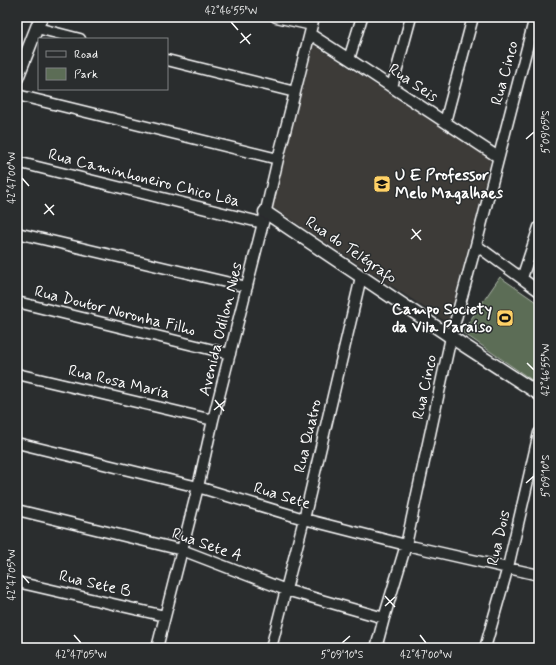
<svg xmlns="http://www.w3.org/2000/svg" width="556" height="665" font-family="Mynerve,sans-serif">
  <style>
    .built { fill: #3d3b38 }
    .green { fill: #5c6d56; stroke: #aeb6aa }
    .lines { fill: none; stroke-linecap: round; stroke-linejoin: round }
    .minor-casing { stroke: #fff; stroke-width: 13 }
    .tertiary-casing { stroke: #fff; stroke-width: 15 }
    .minor { stroke: #2a2d2e; stroke-width: 10 }
    .tertiary { stroke: #2a2d2e; stroke-width: 12 }
    .ticks { fill: none; stroke: #fff; stroke-width: 1.5 }
    .labels { text-anchor: middle; dominant-baseline: central; stroke-width: 3; stroke-linejoin: round; paint-order: stroke }
    .street-label { font-size: 16px; fill: #fff; stroke: #2a2d2e }
    .poi-label { font-size: 16px; font-weight: bold; fill: #fff; stroke: #2a2d2e; text-anchor: start }
    .neatline { fill: none; stroke: #fff; stroke-width: 1.5 }
    .ticks-label { font-size: 10px; text-anchor: middle; fill: #fff }
  </style>
  <rect width="100%" height="100%" fill="#2a2d2e"/>
  <filter id="ink" filterUnits="userSpaceOnUse"><feTurbulence type="fractalNoise" baseFrequency=".025" numOctaves="2"/><feDisplacementMap in="SourceGraphic" scale="8" xChannelSelector="R" yChannelSelector="G"/><feConvolveMatrix kernelMatrix="1 2 1 2 8 2 1 2 1" color-interpolation-filters="sRGB"/></filter>
  <g filter="url(#ink)">
    <path class="built" d="M314,45L491,160L448,323L272,207Z"/>
    <path class="green" d="M500,277L539,304V385L462,332Z"/>
    <g class="lines">
      <defs>
        <path id="minor" d="M276,17L312,25
          M37,28L80,39
          M310,34L349,59L498,157
          M349,59L362,17
          M167,60L295,92
          M392,87L411,17
          M17,95L278,159
          M445,122L473,17
          M17,162L263,223
          M17,233L247,287
          M476,245L539,291
          M522,278L539,227
          M17,302L230,354
          M17,374L213,420
          M17,443L198,487L304,519L406,545L539,575
          M17,510L182,550L286,590L384,618
          M17,582L165,616
          M157,648L198,487L213,420L263,223L278,159L314,17
          M271,648L304,519L361,277
          M376,648L384,618L406,545L451,337L476,245L535,17
          M485,648L508,567L539,433"/>
        <path id="tertiary" d="M17,78L41,17
          M265,212L451,337L539,394"/>
      </defs>
      <use href="#minor" class="minor-casing"/>
      <use href="#tertiary" class="tertiary-casing"/>
      <use href="#minor" class="minor"/>
      <use href="#tertiary" class="tertiary"/>
    </g>
  </g>
  <path class="ticks" d="M231,22L238,30M241,33L250,44M240,43L251,34M526,139L534,132M22,178L29,186M45,204L54,215M44,214L54,205M412,229L421,240M411,239L421,230M527,363L534,370M215,400L224,411M214,410L225,401M526,483L534,476M22,575L29,583M385,596L395,607M385,606L395,597M74,635L81,643M420,635L426,643M342,643L350,636"/>
  <defs>
    <symbol id="school-square" viewBox="-11 -11 22 22"><rect x="-9" y="-9" width="18" height="18" rx="4" fill="#ffd166" stroke="#2a2d2e"/><path d="M0-5L7-2L0 1L-7-2ZM-4 1L0 2.5L4 1V4Q0 6-4 4Z" fill="#111"/></symbol>
    <symbol id="stadium-square" viewBox="-11 -11 22 22"><rect x="-9" y="-9" width="18" height="18" rx="4" fill="#ffd166" stroke="#2a2d2e"/><path d="M0-5a6.5 5 0 1 0 0 10a6.5 5 0 1 0 0-10ZM-3.5-1.8h7v3.6h-7Z" fill="#111"/></symbol>
  </defs>
  <g fill-rule="evenodd">
    <use href="#school-square" x="372" y="174" width="20" height="20"/>
    <use href="#stadium-square" x="495" y="308" width="20" height="20"/>
  </g>
  <g class="labels">
    <g class="street-label">
      <text transform="translate(505 73) rotate(-75)">Rua Cinco</text>
      <text transform="translate(413 83) rotate(34)">Rua Seis</text>
      <text transform="translate(144 178) rotate(14)">Rua Caminhoneiro Chico Lôa</text>
      <text transform="translate(351 250) rotate(34)">Rua do Telégrafo</text>
      <text transform="translate(115 311) rotate(14)">Rua Doutor Noronha Filho</text>
      <text transform="translate(221 329) rotate(-76)">Avenida Odilon Nues</text>
      <text transform="translate(119 382) rotate(13)">Rua Rosa Maria</text>
      <text transform="translate(425 387) rotate(-78)">Rua Cinco</text>
      <text transform="translate(308 436) rotate(-77)">Rua Quatro</text>
      <text transform="translate(282 496) rotate(17)">Rua Sete</text>
      <text transform="translate(499 538) rotate(-77)">Rua Dois</text>
      <text transform="translate(207 545) rotate(19)">Rua Sete A</text>
      <text transform="translate(95 584) rotate(13)">Rua Sete B</text>
    </g>
    <g class="poi-label">
      <text x="395" y="175">U E Professor<tspan x="395" dy="18">Melo Magalhaes</tspan></text>
      <text x="492" y="309" text-anchor="end">Campo Society<tspan x="492" dy="18">da Vila Paraíso</tspan></text>
    </g>
  </g>
  <rect width="556" height="665" fill="none" stroke="#2a2d2e" stroke-width="44"/>
  <rect x="38" y="38" width="130" height="52" fill="#2a2d2e" stroke="#7f8182"/>
  <rect x="46" y="51" width="20" height="6" fill="#2a2d2e" stroke="#7f8182"/>
  <text x="74" y="58" font-size="12" fill="#ffffff">Road</text>
  <rect x="46" y="68" width="20" height="12" fill="#5c6d56" stroke="#7f8182"/>
  <text x="74" y="78" font-size="12" fill="#ffffff">Park</text>
  <rect x="22" y="22" width="512" height="621" class="neatline"/>
  <g class="ticks-label">
    <text x="231" y="14">42°46'55"W</text>
    <text transform="translate(545 132) rotate(-90)" y="4">5°09'05"S</text>
    <text transform="translate(11 178) rotate(-90)" y="4">42°47'00"W</text>
    <text transform="translate(545 370) rotate(-90)" y="4">42°46'55"W</text>
    <text transform="translate(545 476) rotate(-90)" y="4">5°09'10"S</text>
    <text transform="translate(11 575) rotate(-90)" y="4">42°47'05"W</text>
    <text x="81" y="658">42°47'05"W</text>
    <text x="342" y="658">5°09'10"S</text>
    <text x="426" y="658">42°47'00"W</text>
  </g>
</svg>
